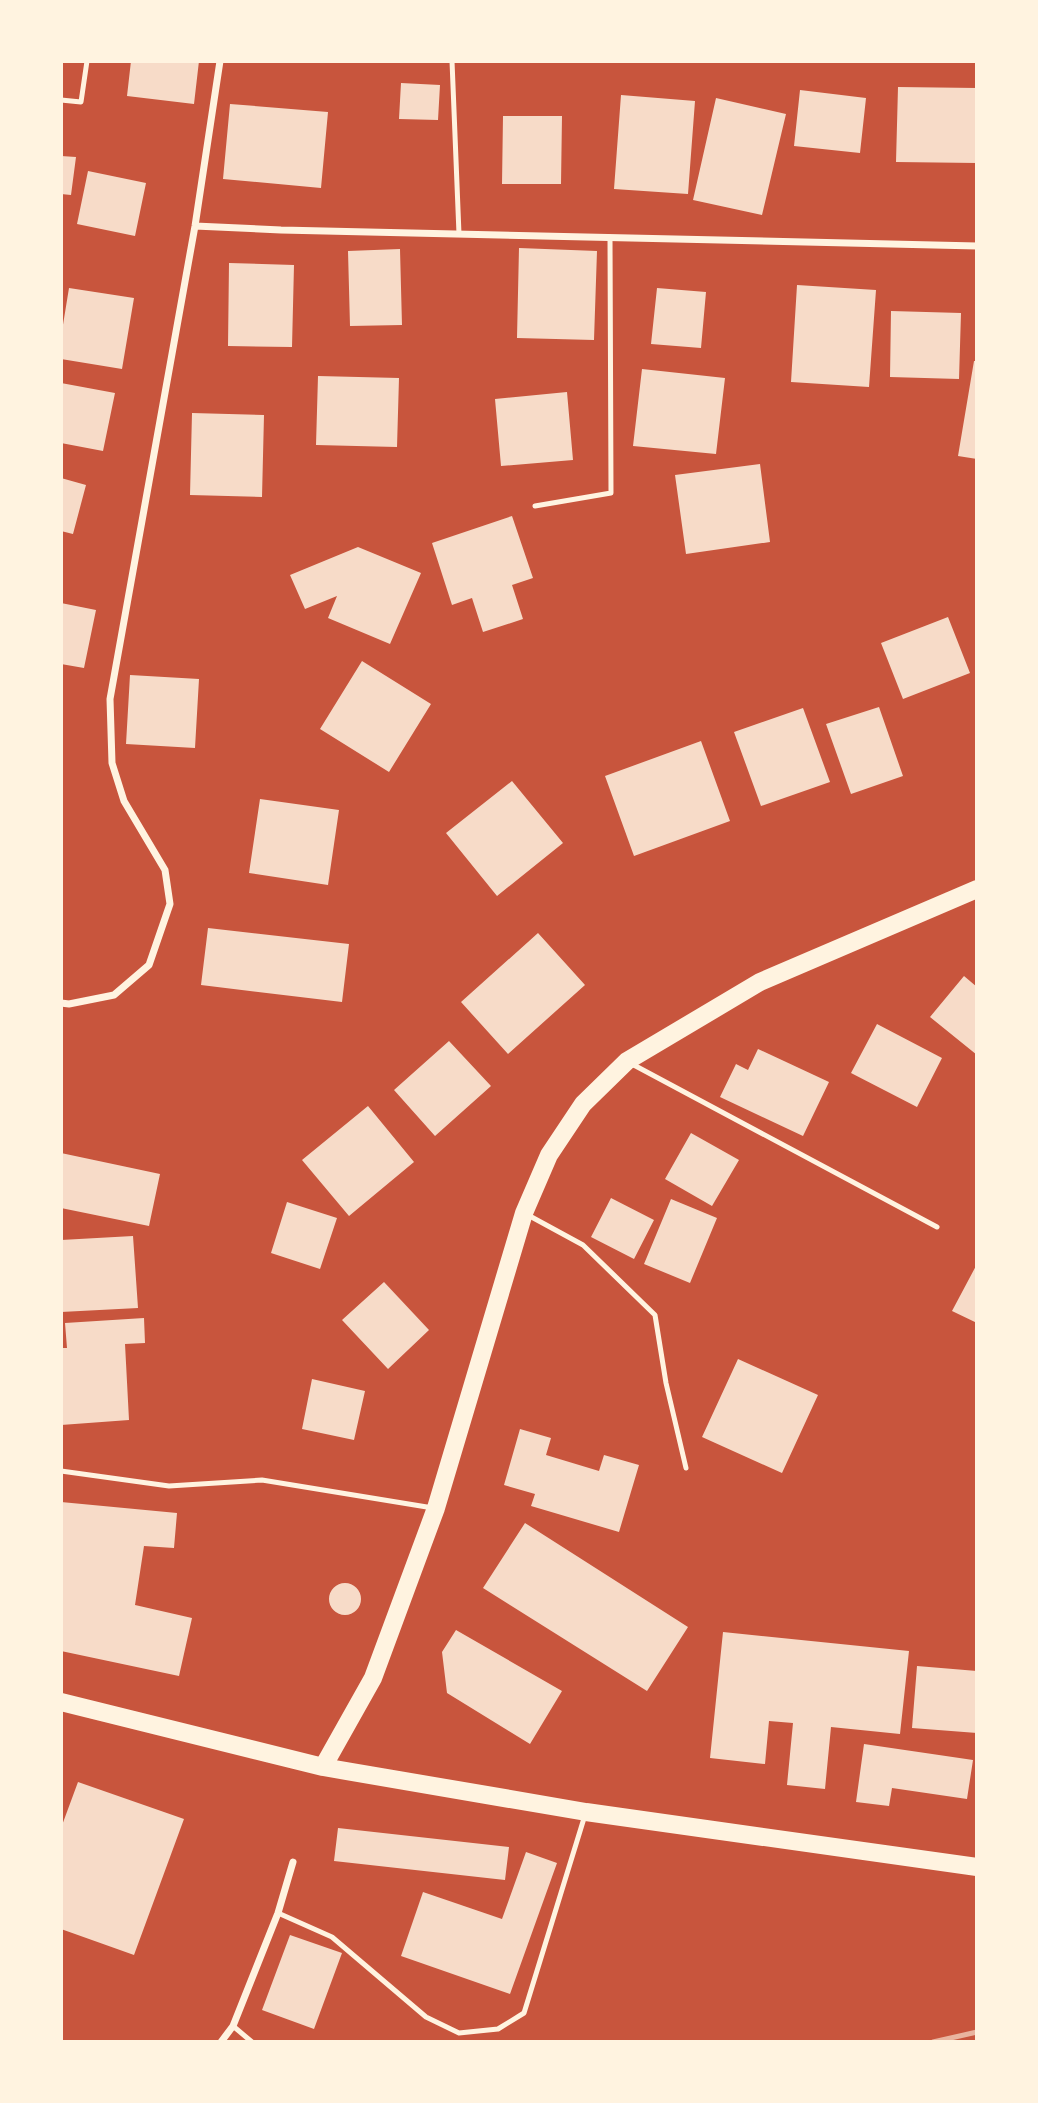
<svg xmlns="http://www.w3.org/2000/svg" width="1038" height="2103" font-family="Karla,sans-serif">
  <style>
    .building { fill: #f7dbc8 }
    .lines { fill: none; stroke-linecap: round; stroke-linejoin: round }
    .service { stroke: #fff3e0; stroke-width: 5 }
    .minor { stroke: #fff3e0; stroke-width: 7 }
    .primary { stroke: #fff3e0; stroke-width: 18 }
    .rail { stroke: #e9b49f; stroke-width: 5 }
  </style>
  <rect width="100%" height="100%" fill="#c8553d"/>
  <path class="building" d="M131,61H199L194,104L127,96Z
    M401,83L440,85L438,120L399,119Z
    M898,87L977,88V163L896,162Z
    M800,90L866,98L860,153L794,146Z
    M621,95L695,101L688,194L614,189Z
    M716,98L786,114L762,215L693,200Z
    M230,104L328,112L321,188L223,179Z
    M503,116H562L561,184H502Z
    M61,156L76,157L71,195L61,194Z
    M88,171L146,183L135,236L77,224Z
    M519,248L597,251L594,340L517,338Z
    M400,249L402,325L350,326L348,251Z
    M229,263L294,265L292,347L228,346Z
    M797,285L876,290L869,387L791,382Z
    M69,288L134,298L122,369L61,359V337Z
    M657,288L706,292L701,348L651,344Z
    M891,311L961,313L959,379L890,377Z
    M974,361H977V459L958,456Z
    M642,369L725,378L716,454L633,446Z
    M318,376L399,378L397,447L316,445Z
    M61,383L115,393L103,451L61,443Z
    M567,392L573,460L501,466L495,399Z
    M192,413L264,415L262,497L190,495Z
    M760,464L770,542L686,554L675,475Z
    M61,478L86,485L73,534L61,531Z
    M512,516L533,578L512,585L523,619L483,632L472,598L452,605L432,543Z
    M358,547L421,573L390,644L328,618L337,596L305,609L290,575Z
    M61,603L96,610L84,668L61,664Z
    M948,617L970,673L903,699L881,643Z
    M362,661L431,704L389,772L320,729Z
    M130,675L199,679L195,748L126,744Z
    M879,707L903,776L851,794L826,724Z
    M803,708L830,782L761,806L734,732Z
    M701,741L730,821L634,856L605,776Z
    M512,781L563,843L497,896L446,833Z
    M260,799L339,810L328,885L249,873Z
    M208,928L349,944L342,1002L201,985Z
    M538,933L585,985L508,1054L461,1002Z
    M964,976L977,987V1055L930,1017Z
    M877,1024L942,1058L917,1107L851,1073Z
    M449,1041L491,1086L435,1136L394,1090Z
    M758,1049L829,1082L803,1136L720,1097L736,1064L748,1070Z
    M368,1106L414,1162L349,1216L302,1160Z
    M691,1133L739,1160L712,1206L665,1179Z
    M61,1153L160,1174L149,1226L61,1208Z
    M611,1198L654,1220L634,1259L591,1237Z
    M671,1199L717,1218L690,1283L644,1264Z
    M287,1202L337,1218L320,1269L271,1253Z
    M133,1236L138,1308L61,1312V1240Z
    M977,1264V1323L952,1311Z
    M384,1282L429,1330L388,1369L342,1320Z
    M144,1318L145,1343L125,1344L129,1420L61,1425V1348H67L65,1323Z
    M738,1359L818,1395L782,1473L702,1437Z
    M312,1379L365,1391L354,1440L302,1429Z
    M520,1429L551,1438L546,1455L599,1471L604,1455L639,1465L619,1532L531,1506L535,1494L504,1485Z
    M61,1502L177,1513L174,1548L144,1546L135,1605L192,1618L179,1676L61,1651V1597L63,1590L61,1589Z
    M525,1523L688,1627L647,1691L483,1588Z
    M329 1599a16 16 0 1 1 32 0a16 16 0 1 1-32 0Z
    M456,1630L562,1691L530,1744L447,1693L442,1652Z
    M723,1632L909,1651L900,1734L831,1727L825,1789L787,1785L793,1723L769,1721L765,1764L710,1758Z
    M917,1666L977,1671V1733L912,1728Z
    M864,1744L973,1760L967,1799L892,1788L889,1806L856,1802Z
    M78,1782L184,1819L134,1955L61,1929V1828Z
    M338,1828L509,1847L505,1880L334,1861Z
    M526,1852L557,1863L510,1994L401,1956L423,1892L502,1919Z
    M290,1935L342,1953L314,2029L262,2010Z"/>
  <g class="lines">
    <path class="service" d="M452,61L459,234
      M61,100L81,102L87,61
      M535,506L611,493L610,237
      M630,1063L937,1227
      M526,1214L583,1245L655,1315L666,1383L686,1468
      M61,1471L169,1486L262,1480L433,1508
      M278,1913L332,1937L426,2017L459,2033L498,2029L524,2013L585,1815
      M233,2026L252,2042"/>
    <path class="minor" d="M195,226L281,230L977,246
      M61,1003L69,1004L114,995L149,965L170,904L165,870L124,801L112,763L110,699L195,226L220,61
      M221,2042L233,2026L278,1913L293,1862"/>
    <path class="primary" d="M61,1702L323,1767L586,1812L977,1867
      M323,1767L373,1678L436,1508L524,1213L549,1155L583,1104L627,1061L760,982L977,889"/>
    <path class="rail" d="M933,2042L977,2032"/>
  </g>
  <rect width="1038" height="2103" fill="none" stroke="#fff3e0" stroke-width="126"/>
</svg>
